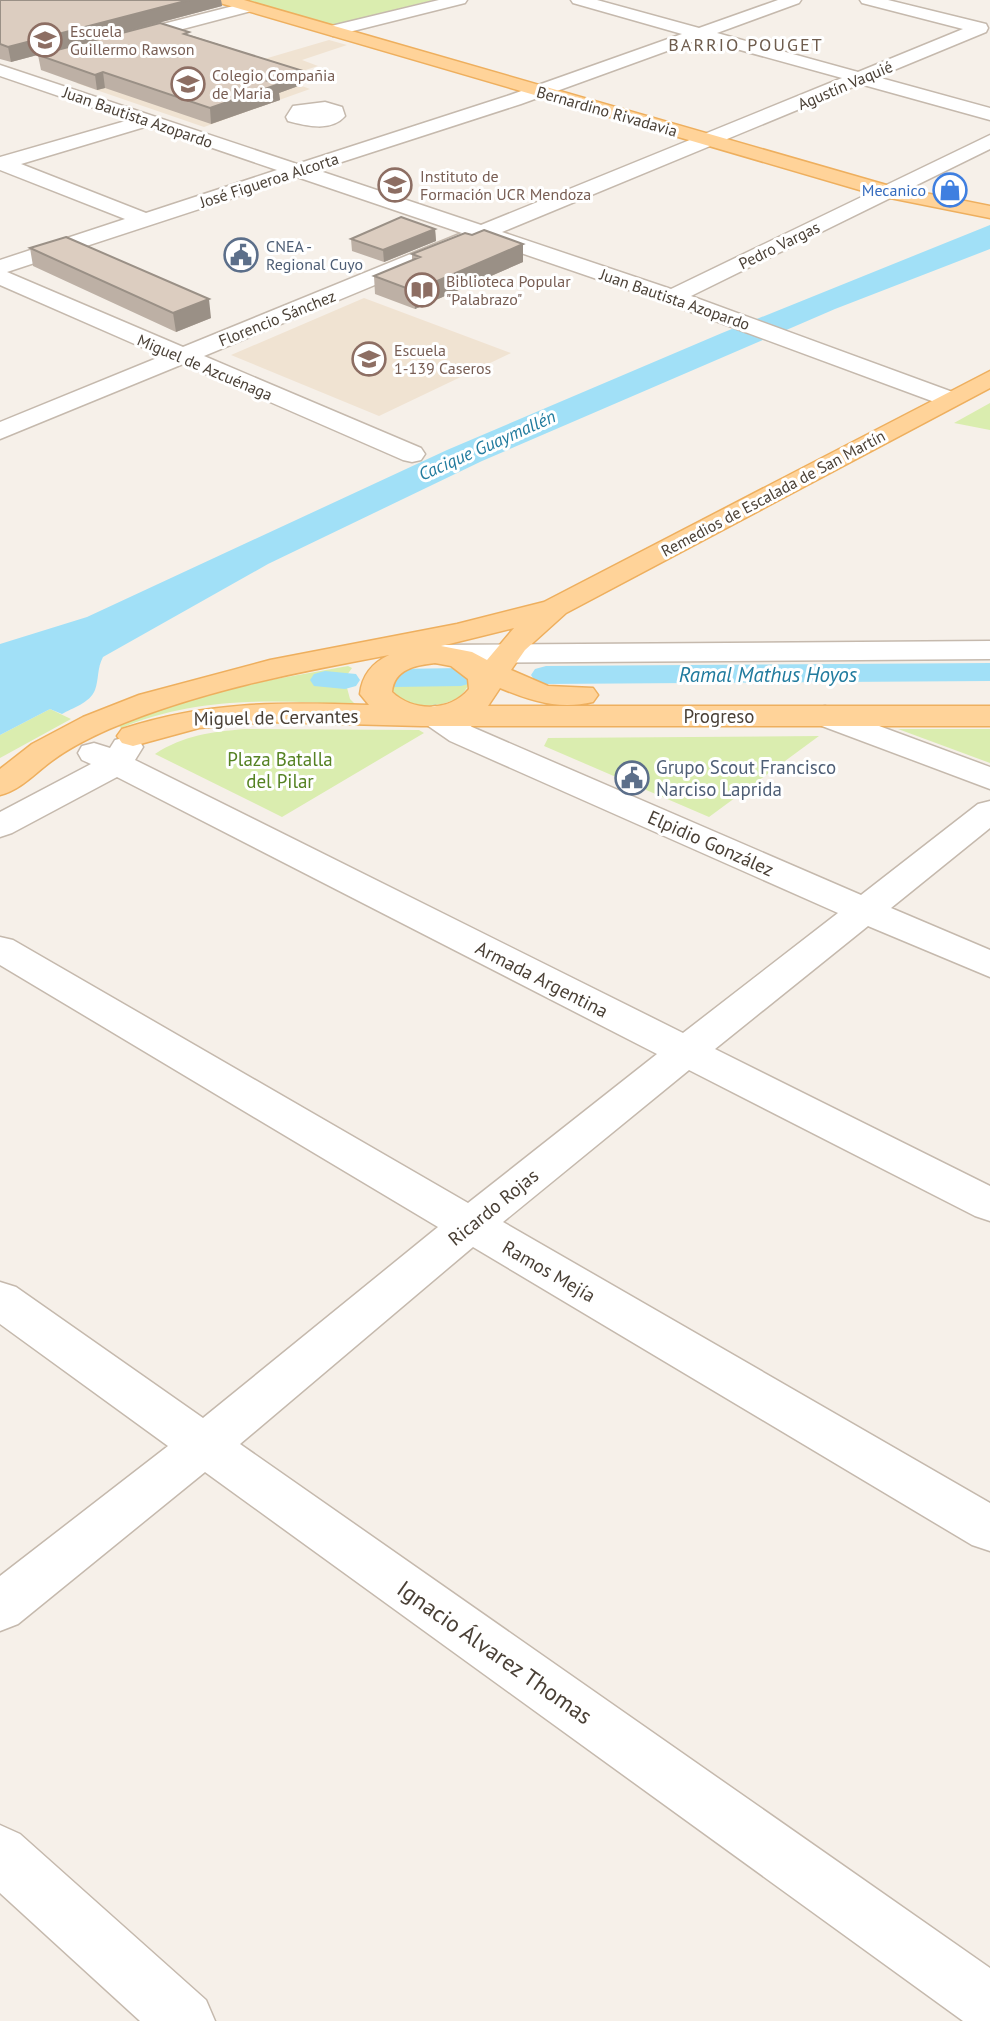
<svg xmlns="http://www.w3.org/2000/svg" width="990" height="2021" font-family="'PT Sans',sans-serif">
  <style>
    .education { fill: #f0e3d2 }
    .green { fill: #daedaf }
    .water { fill: #a1e0f7 }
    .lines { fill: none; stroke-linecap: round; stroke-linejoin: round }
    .canal { fill: #a1e0f7; fill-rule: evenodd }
    .minor-casing { stroke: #c5b9ad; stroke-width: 3 }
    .major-casing { stroke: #eeaf5e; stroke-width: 3 }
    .minor { fill: #fff; fill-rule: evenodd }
    .major { fill: #ffd399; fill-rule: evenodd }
    .wall { fill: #bdb0a5 }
    .shaded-wall { fill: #9a9086 }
    .building { fill: #dccdc0; stroke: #9a9086; stroke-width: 2 }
    .labels { text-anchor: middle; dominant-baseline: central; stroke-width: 6; stroke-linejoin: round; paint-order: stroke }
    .far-education-label { font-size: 16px; fill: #785e54; stroke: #fff; text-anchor: start }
    .far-street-label { font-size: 16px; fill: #4a4036; stroke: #fff }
    .far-shop-label { font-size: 16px; fill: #366cbe; stroke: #fff; text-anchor: end }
    .far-service-label { font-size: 16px; fill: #4e5e75; stroke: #fff; text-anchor: start }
    .far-neighbourhood-label { font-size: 18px; letter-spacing: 2px; fill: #6e5c4d; stroke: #fff }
    .far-water-label { font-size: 18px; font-style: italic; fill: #217b9e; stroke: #fff }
    .street-label { font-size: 19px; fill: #4a4036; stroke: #fff }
    .park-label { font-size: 19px; fill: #558223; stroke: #fff }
    .service-label { font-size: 19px; fill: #4e5e75; stroke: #fff; text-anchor: start }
    .water-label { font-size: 21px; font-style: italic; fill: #217b9e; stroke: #fff }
    .near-street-label { font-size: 23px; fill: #4a4036; stroke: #fff }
  </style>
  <rect width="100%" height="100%" fill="#f6f0e9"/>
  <path class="education" d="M329,40L347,45L302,60L318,66L281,78L310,89L204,127L76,83L198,53L240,66Z
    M364,298L511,353L379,416L231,355Z"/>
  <path class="green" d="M245,0H434L332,25Z
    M990,403V430L954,423Z
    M348,666L352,668L347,675L325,676L327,684H346L350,699L355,704L352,705C275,699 193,697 121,728L117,724C190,693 270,680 348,666Z
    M469,682C462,712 397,714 390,683Z
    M50,709L71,719L0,758V735Z
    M245,729L419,730L424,733L282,817L155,754C184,735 211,732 245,729Z
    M898,729H990V763Z
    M819,736L709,817L544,746L548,738Z"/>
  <path class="water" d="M990,225V249L835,309L482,461L268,564L103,657C97,668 99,679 95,690C90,703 72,708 62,714L50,709L0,735V644L87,617L447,450L722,333Z"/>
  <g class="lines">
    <path class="canal" d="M990,663V681L546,684L535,681L531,675L535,669L546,666Z
      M461,668L472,671L476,677L472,683L461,686L394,687L383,684L379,678L383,672L394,669Z
      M325,671L356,674L360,680L356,686L345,689L314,686L310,680L314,674Z"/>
    <defs>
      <path id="minor" d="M439,0H467L465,3L333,36L325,31L327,27Z
        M571,0H597L699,28L778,0H801L799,3L717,33L858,72L963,29L862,3L860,0H888L986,24L988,28L986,32L877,77L990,108V120L860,84L502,232L671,289L990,135V149L691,296L958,394L962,399L958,404L949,407L940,404L664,302L483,240L204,356L421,448L425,454L421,460L412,462L403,460L183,364L0,439V422L162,356L0,285V260L125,219L0,170V157L129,120L0,76V65L297,164L507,96L682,34L573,3ZM700,39L842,78L481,225L317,170L521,104ZM148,126L277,170L146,213L21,164ZM297,177L462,233L183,347L7,272Z
        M249,2L257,7L255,10L122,45L113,40L116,36Z
        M325,102L342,107L345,116C331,132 307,126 288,121L286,117L293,106Z
        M990,641V659L437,663L426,661L422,654L426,647L437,645Z
        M435,706L446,709L472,727L861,895L978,804L990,801V828L891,908L990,950V977L868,926L715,1049L990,1186V1221L975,1216L689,1070L503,1222L990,1503V1551L972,1545L473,1247L240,1444L990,1968V2021H963L205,1472L18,1624L0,1631V1576L168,1446L0,1324V1282L16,1287L203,1418L438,1227L0,965V937L13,940L468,1203L657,1054L117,777L12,833L0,837V812L91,764L82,760L78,753L82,746L94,743L110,748L115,740L127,737L139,740L143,747L135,760L683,1033L838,913L450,741L424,723L419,716L424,709Z
        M825,706L990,767V789L814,723L809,716L814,709Z
        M0,1825L20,1834L206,2000L215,2021H140L0,1893Z"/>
      <path id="major" d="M218,0H244L890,186L990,206V218L880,196L220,3Z
        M990,371V388L566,613L525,650L511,670L548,686L593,688L598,695L593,702C559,710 531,701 500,688L488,706H990V726H421L269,722L199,728L133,746L122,743L117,736L122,729C206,701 282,702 369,705L360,694C362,675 372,663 389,655C293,673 199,691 109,729C91,737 69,748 53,760C36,772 21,790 0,795V769L32,744L83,717L139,695L270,660L457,624L544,602ZM514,628L487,660L472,652L441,646ZM435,663L451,666L468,679L469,689C450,712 413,712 392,692C394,669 416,665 435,663Z"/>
    </defs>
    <use href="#minor" class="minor-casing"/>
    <use href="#major" class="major-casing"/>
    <use href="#minor" class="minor"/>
    <use href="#major" class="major"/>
  </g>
  <path class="wall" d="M0,0H221L222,6L11,62L0,59Z
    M190,35L300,70L301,85L279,93L280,100L211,124L105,88L97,90L41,70L38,55Z
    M435,229L436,241L384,262L352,251L351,239Z
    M30,248L211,318L176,332L33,266Z
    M412,254L523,262L415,309L375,294L374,276L412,260Z"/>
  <path class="shaded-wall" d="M189,0H221L222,6L11,62L8,47Z
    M300,70L301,85L279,93L280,100L211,124L210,108L268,81Z
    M103,72L105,88L97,90L95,75Z
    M435,229L436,241L384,262L383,250Z
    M523,244V262L415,309L414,291Z
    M209,299L211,318L176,332L173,313Z"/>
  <path class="building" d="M0,0H189L8,47L0,44Z
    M160,23L189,32L184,34L300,70L268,81L279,84L210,108L103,72L95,75L38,55Z
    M401,217L435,229L383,250L351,239Z
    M484,230L523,244L414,291L374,276L420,257L412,254L465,233L472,235Z
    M66,237L209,299L173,313L30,248Z"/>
  <defs>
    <symbol id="school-ring" viewBox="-11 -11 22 22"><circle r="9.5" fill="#fff" stroke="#8d6e63" stroke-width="1.5"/><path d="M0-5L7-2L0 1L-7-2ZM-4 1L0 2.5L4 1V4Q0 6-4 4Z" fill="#8d6e63"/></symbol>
    <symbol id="university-ring" viewBox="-11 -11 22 22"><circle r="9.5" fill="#fff" stroke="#8d6e63" stroke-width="1.5"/><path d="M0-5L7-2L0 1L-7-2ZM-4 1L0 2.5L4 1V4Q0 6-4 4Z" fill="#8d6e63"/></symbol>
    <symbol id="shop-ring" viewBox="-11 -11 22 22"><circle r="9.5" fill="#fff" stroke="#3f7fe0" stroke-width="1.5"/><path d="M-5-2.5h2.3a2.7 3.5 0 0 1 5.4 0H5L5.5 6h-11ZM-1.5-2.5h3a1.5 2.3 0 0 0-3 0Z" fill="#3f7fe0"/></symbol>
    <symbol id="civic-ring" viewBox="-11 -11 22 22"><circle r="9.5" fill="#fff" stroke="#5c6f8a" stroke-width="1.5"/><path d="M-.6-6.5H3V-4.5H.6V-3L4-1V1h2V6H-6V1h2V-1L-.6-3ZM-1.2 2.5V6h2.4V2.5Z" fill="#5c6f8a"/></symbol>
    <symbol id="library-ring" viewBox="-11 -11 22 22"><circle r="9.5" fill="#fff" stroke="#8d6e63" stroke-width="1.5"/><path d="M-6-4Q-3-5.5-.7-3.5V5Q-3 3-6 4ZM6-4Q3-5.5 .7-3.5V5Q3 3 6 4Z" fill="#8d6e63"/></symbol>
  </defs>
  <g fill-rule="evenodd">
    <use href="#school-ring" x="26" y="21" width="38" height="38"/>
    <use href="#school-ring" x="169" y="65" width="38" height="38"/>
    <use href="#university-ring" x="376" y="166" width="38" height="38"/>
    <use href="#shop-ring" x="931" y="171" width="38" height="38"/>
    <use href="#civic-ring" x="222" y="236" width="38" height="38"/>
    <use href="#library-ring" x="403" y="271" width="38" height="38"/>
    <use href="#school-ring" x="350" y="340" width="38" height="38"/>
    <use href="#civic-ring" x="613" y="759" width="38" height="38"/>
  </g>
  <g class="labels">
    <g class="far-education-label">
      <text x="70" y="31">Escuela<tspan x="70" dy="18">Guillermo Rawson</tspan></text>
      <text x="212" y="75">Colegio Compañia<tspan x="212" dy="18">de Maria</tspan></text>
      <text x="420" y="176">Instituto de<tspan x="420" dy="18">Formación UCR Mendoza</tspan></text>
      <text x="446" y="281">Biblioteca Popular<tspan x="446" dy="18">"Palabrazo"</tspan></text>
      <text x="394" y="350">Escuela<tspan x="394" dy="18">1-139 Caseros</tspan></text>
    </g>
    <g class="far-street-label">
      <text transform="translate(845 85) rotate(-23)">Agustín Vaquié</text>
      <text transform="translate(607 111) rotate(16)">Bernardino Rivadavia</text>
      <text transform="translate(138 117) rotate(19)">Juan Bautista Azopardo</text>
      <text transform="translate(269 180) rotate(-18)">José Figueroa Alcorta</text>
      <text transform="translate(779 245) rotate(-26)">Pedro Vargas</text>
      <text transform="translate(675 299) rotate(19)">Juan Bautista Azopardo</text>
      <text transform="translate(277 318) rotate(-22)">Florencio Sánchez</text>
      <text transform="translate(205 367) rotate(23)">Miguel de Azcuénaga</text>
      <text transform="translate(773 493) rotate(-28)">Remedios de Escalada de San Martín</text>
    </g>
    <g class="far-shop-label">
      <text x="926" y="190">Mecanico</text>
    </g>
    <g class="far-service-label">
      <text x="266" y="246">CNEA -<tspan x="266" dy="18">Regional Cuyo</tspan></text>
    </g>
    <g class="far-neighbourhood-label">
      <text x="746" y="44">BARRIO POUGET</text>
    </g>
    <g class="far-water-label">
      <text transform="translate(487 445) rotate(-24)">Cacique Guaymallén</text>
    </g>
    <g class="street-label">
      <text x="719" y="716">Progreso</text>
      <text transform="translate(276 717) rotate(-1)">Miguel de Cervantes</text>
      <text transform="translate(711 843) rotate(24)">Elpidio González</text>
      <text transform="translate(542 979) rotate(27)">Armada Argentina</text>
      <text transform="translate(493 1207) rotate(-39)">Ricardo Rojas</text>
      <text transform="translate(549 1271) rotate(30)">Ramos Mejía</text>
    </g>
    <g class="park-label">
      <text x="280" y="759">Plaza Batalla<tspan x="280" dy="22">del Pilar</tspan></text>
    </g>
    <g class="service-label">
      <text x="656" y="767">Grupo Scout Francisco<tspan x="656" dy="22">Narciso Laprida</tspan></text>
    </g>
    <g class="water-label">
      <text x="768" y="674">Ramal Mathus Hoyos</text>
    </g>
    <g class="near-street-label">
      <text transform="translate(495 1652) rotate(35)">Ignacio Álvarez Thomas</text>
    </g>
  </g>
</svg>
